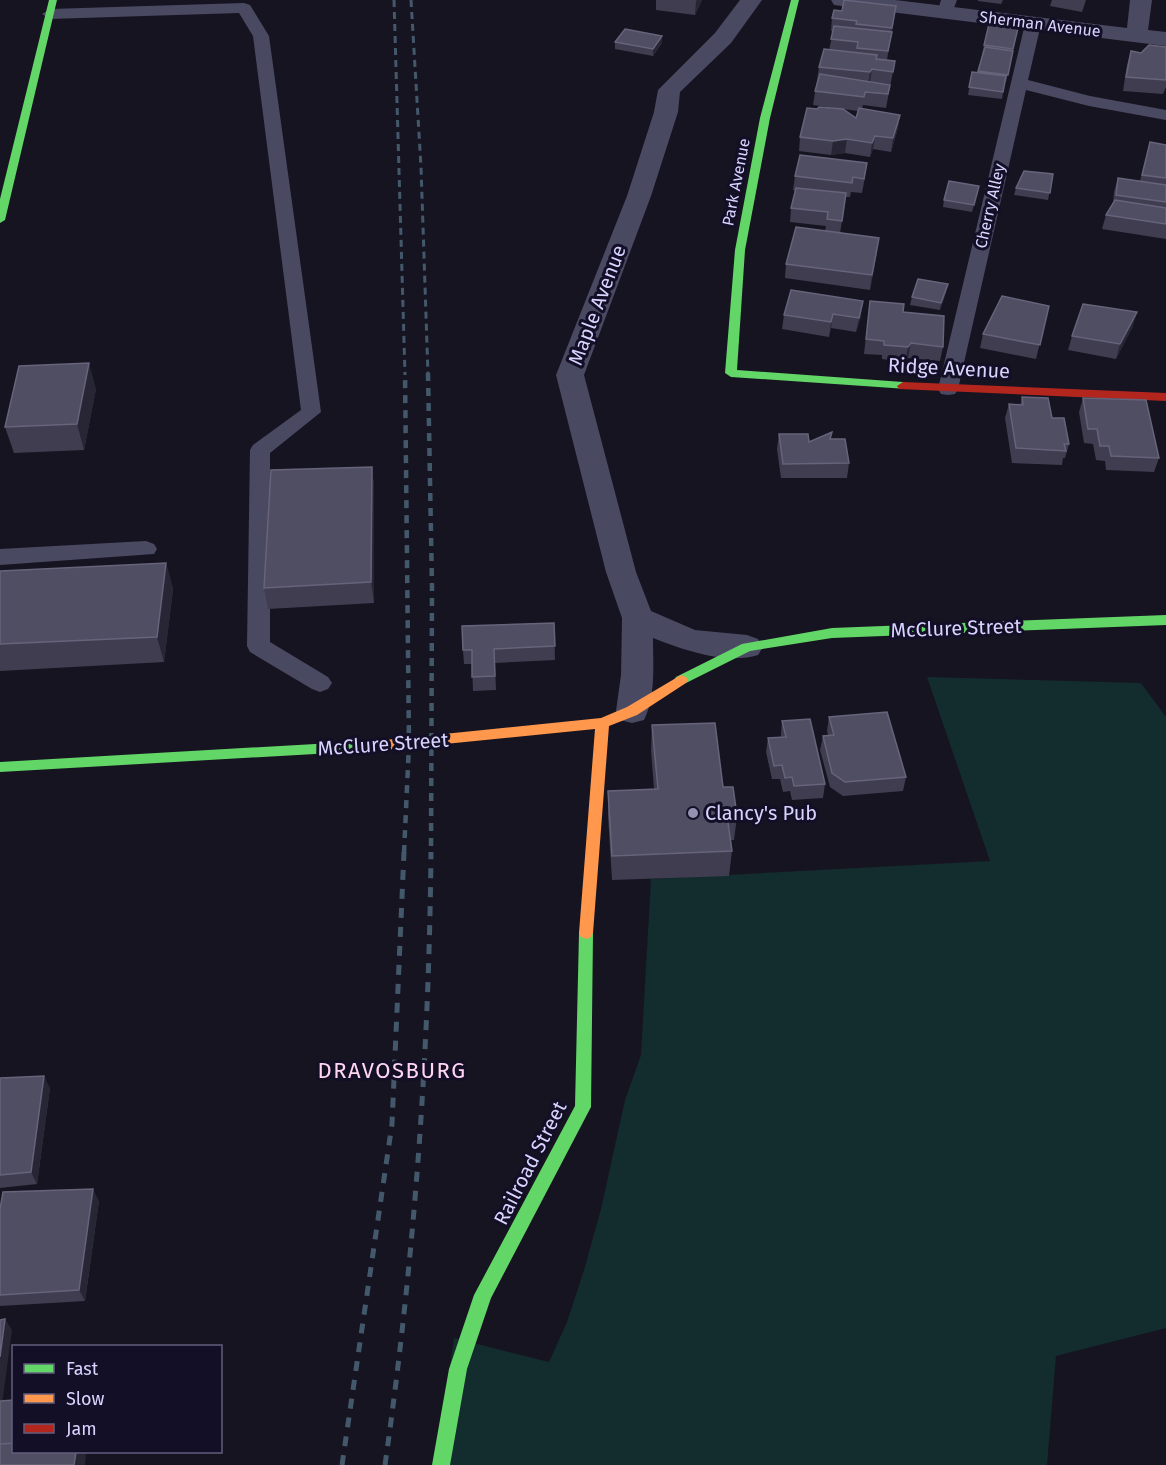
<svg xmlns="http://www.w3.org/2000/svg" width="1166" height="1465" font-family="'Fira Sans',sans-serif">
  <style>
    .green { fill: #132c2d }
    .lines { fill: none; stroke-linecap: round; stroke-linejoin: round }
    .lane { fill: #4a4962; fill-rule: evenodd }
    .street { fill: #4a4962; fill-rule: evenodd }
    .fast { fill: #63d668; fill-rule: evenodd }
    .slow { fill: #ff974d; fill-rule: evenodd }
    .jam { fill: #b3261e; fill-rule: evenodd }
    .rail-far2 { stroke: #43596b; stroke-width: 3; stroke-dasharray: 7 5; stroke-linecap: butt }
    .rail-far1 { stroke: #43596b; stroke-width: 4.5; stroke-dasharray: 8 7; stroke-linecap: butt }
    .rail { stroke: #43596b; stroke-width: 5; stroke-dasharray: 10 9; stroke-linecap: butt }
    .wall { fill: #403d50 }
    .shaded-wall { fill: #282635 }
    .building { fill: #504e63; stroke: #66637b; stroke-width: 1.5 }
    .poi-dot { fill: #9591b1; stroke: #130f26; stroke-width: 2 }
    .labels { text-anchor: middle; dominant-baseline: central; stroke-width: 6; stroke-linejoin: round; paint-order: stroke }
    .far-street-label { font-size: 16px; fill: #d9d4ff; stroke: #130f26 }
    .street-label { font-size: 20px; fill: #d9d4ff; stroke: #130f26 }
    .poi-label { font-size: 20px; fill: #d9d4ff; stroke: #130f26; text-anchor: start }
    .quarter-label { font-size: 22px; letter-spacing: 1.5px; fill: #ffd6f0; stroke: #130f26 }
  </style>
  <rect width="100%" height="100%" fill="#161421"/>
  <path class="green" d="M927,677L1141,683L1166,717V1328L1056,1356L1047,1465H436L454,1338L549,1362L567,1322L584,1270L601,1209L625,1100L641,1055L651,879L990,861Z"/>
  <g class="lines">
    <path class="lane" d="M941,0H957L951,16L945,18L937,13Z
      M244,3L250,5L269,36L321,412L270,453V642L328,677L332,683L328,689L320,692L312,689L250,652L247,646L250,450L253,445L301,410L253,36L239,13L50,19L42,14L50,9Z
      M1033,19L1041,24L1028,80L1090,96L1166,110V120L1089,106L1026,90L958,389L955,394L948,395L941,394L938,389L1025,24Z
      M146,541L154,544L157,549L154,554L0,565V549Z"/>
    <path class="street" d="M740,0H762L731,43L680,92L678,112L651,196L584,375L636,572L651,611L695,630L747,635L758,639L763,647L758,655C727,665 683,650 653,638C653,664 656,696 644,720L632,723L620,720L616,711L621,675L622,618L606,572L556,375L627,196L654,112L658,90L715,33Z
      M831,0H895L1127,28L1130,0H1152L1148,30L1166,32V46L842,6L834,5Z"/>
    <path class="fast" d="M49,0H57L5,220L0,223V199Z
      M791,0H799L770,118L745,250L737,370L903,382L909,386L907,389L731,377L725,373L735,250L760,118Z
      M1166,615V625L832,638L750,651L686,683H676L674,680L676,677L742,644L832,628Z
      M385,740L390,741L392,745L390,749L385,750L0,772V762Z
      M586,927L591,929L593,933L591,1107L491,1298L467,1369L450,1465H432L449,1369L474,1295L575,1106L579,933L581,929Z"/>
    <path class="slow" d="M681,675L686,677L688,680L686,683L637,715L609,726L593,933L591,937L586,939L581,937L579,933L595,729L385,750L380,749L378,745L380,741L385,740L601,718L627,707Z"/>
    <path class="jam" d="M903,382L1166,393V401L899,389L897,386Z"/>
    <path class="rail-far2" d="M394,0L405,375
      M411,0L421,167L428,375"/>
    <path class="rail-far1" d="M428,373L432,587L431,853
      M404,853L409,744L405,373"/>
    <path class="rail" d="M342,1465L392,1124L404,852
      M385,1465C414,1261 429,1057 431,852"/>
  </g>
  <path class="wall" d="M656,0H702L695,15L656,10Z
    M978,0H1003L1001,4L978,1Z
    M1052,0H1086L1082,12L1050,6Z
    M832,18L894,20L887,60L895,61L886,108L863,105L862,109L900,115L898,128L891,152L873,149L870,157L845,153L831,155L799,151L800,137L856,118L858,111L813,105L819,67L829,50L833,32L831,31Z
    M1018,28L1006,82H1005L1002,99L968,95L972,72L978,73L984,45Z
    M662,36V43L653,56L615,49V42Z
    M1166,47V87L1163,94L1123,91L1127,65L1131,51L1141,53Z
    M1150,142L1166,145V239L1102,229L1106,215L1113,205L1114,192L1118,178L1140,181Z
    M1053,174L1048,200L1014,195L1016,188Z
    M795,176L865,177L862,193L851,192L850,197H846L840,233L877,252L870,290L785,278L786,264L825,231L826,226L790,222L791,208L795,191L793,190Z
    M979,186L972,212L943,207L944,200Z
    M791,290L861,316L856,332L831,328L829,337L782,329L784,315Z
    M946,292L940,310L910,305L912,297Z
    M870,301L903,312L943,347L940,361L908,358L905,362L882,359V355L864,354Z
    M1049,306L1036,359L980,348L983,334Z
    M1133,326L1116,359L1068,350L1072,336Z
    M96,389L84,450L14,453L5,427Z
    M1022,397L1052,418L1069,444L1065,458H1063L1062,465L1012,463L1005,418L1009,404L1020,405Z
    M1083,398L1159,458L1154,472L1106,470L1105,461L1096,460L1093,444L1084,443L1079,412Z
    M779,434L809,442L831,439L849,463L847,478H781L777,449Z
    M372,467L374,487V603L268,609L264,588Z
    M166,563L173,589L164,662L0,671V571Z
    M554,623L555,660L495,663L496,690L473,691L472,664H464L463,650Z
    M829,717L906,777L903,791L843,796L830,787L820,750L823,736L828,735L827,731Z
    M782,721L825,784L823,798L792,800L790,791L783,792L780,779H772L766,752L768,738L781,737V734Z
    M652,725L723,787L737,816L734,840H731L732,851L729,876L612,880L608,816V791L654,789L651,750Z
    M0,1078L50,1088L37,1184L0,1188Z
    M99,1201L85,1301L0,1306V1209Z"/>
  <path class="shaded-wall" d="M697,0H702L695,15L696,1Z
    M896,6L894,20L886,65L892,28Z
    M662,36V43L653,56V49Z
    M872,69L870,83L868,86L870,72Z
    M900,115L898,128L891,152L893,138Z
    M875,136L873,149L870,157L872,143Z
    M847,139L845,153L831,155L833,141Z
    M879,238L877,252L870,290L872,275Z
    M948,284L946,292L940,310L941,303Z
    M863,301L861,316L856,332L859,318Z
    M1137,312L1133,326L1116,359L1120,344Z
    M833,314L831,328L829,337L831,322Z
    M911,343L908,358L905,362L908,347Z
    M89,363L96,389L84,450L77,424Z
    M372,467L374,487V603L371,582Z
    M166,563L173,589L164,662L157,637Z
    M44,1076L50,1088L37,1184L31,1172Z
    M93,1189L99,1201L85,1301L79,1290Z
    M5,1319L12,1330L2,1405L0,1402V1357Z
    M76,1452H86L85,1465H74Z"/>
  <path class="building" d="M844,0L896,6L892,28L856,24L857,21L832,18L834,10L842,11Z
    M989,24L1018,28L1013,49L984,45Z
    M834,26L892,32L888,51L857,48L858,42L831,39Z
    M625,29L662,36L653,49L615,42Z
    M1149,45L1166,47V80L1126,77L1131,51L1141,53Z
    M985,47L1013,51L1008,75L978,71Z
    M824,49L877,55L876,59L895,61L893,72L872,69L870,72L819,67Z
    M972,72L1006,76L1003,92L969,87Z
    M820,74L890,85L888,94L865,92L864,97L815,91Z
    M819,107L843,109L856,118L859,108L900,115L893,138L875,136L872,143L847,139L833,141L800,137L807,108L817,109Z
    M1150,142L1166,145V178L1142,175Z
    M800,155L867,163L864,179L853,177L852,183L795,176Z
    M1024,171L1053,174L1050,193L1016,188Z
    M1118,178L1166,185V202L1116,195Z
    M949,181L979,186L974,205L944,200Z
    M796,188L846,193L842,221L827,219L828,212L791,208Z
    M1115,200L1166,208V224L1106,215Z
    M796,227L879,238L872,275L786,264Z
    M918,279L948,284L941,303L912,297Z
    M791,290L863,301L859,318L833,314L831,322L784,315Z
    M1002,296L1049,306L1040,345L983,334Z
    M870,301L904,304L903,312L944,316L943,347L911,343L908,347L884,345V341L866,339Z
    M1083,304L1137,312L1120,344L1072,336Z
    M89,363L77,424L5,427L19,366Z
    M1022,397L1048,398L1052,418H1064L1069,444H1064L1066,451L1016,448L1009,404L1023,405Z
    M1083,398L1146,400L1159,458L1111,456L1109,446H1100L1097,429H1088Z
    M832,432L830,439H845L849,463L783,464L779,434H808L809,442Z
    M372,467L371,582L264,588L271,470Z
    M166,563L157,637L0,644V571Z
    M554,623L555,646L494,649L495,676L472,677V650H463L462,626Z
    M887,712L906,777L845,782L832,773L823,736L834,735L829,717Z
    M810,719L825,784L794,786L792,777L785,778L782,765L774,766L768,738L786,737L782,721Z
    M715,723L723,787H733L737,816H727L732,851L612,856L608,791L658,789L652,725Z
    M44,1076L31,1172L0,1175V1078Z
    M93,1189L79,1290L0,1295V1209L3,1192Z
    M5,1319L0,1357V1320Z
    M14,1400V1443L0,1444V1401Z
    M14,1443V1452H76L74,1465H0V1444Z"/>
  <circle class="poi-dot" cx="693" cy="813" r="6"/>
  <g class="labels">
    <g class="far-street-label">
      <text transform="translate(1040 24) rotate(7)">Sherman Avenue</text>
      <text transform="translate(736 182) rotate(-79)">Park Avenue</text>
      <text transform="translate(990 206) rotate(-77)">Cherry Alley</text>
    </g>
    <g class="street-label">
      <text transform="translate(597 305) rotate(-69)">Maple Avenue</text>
      <text transform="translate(949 368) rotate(3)">Ridge Avenue</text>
      <text transform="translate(956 628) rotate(-2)">McClure Street</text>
      <text transform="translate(383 744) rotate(-4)">McClure Street</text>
      <text transform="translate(530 1163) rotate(-63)">Railroad Street</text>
    </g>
    <g class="poi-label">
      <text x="705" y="813">Clancy's Pub</text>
    </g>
    <g class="quarter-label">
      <text x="392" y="1070">DRAVOSBURG</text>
    </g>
  </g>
  <rect x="12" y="1345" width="210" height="108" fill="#130f26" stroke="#625e7d" stroke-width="1.5"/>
  <rect x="24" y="1364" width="30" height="9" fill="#63d668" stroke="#625e7d" stroke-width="1.5"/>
  <text x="66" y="1375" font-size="18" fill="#d9d4ff">Fast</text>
  <rect x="24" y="1394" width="30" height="9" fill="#ff974d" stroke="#625e7d" stroke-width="1.5"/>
  <text x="66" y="1405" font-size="18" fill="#d9d4ff">Slow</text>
  <rect x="24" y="1424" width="30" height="9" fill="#b3261e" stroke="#625e7d" stroke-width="1.5"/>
  <text x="66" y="1435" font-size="18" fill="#d9d4ff">Jam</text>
</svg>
